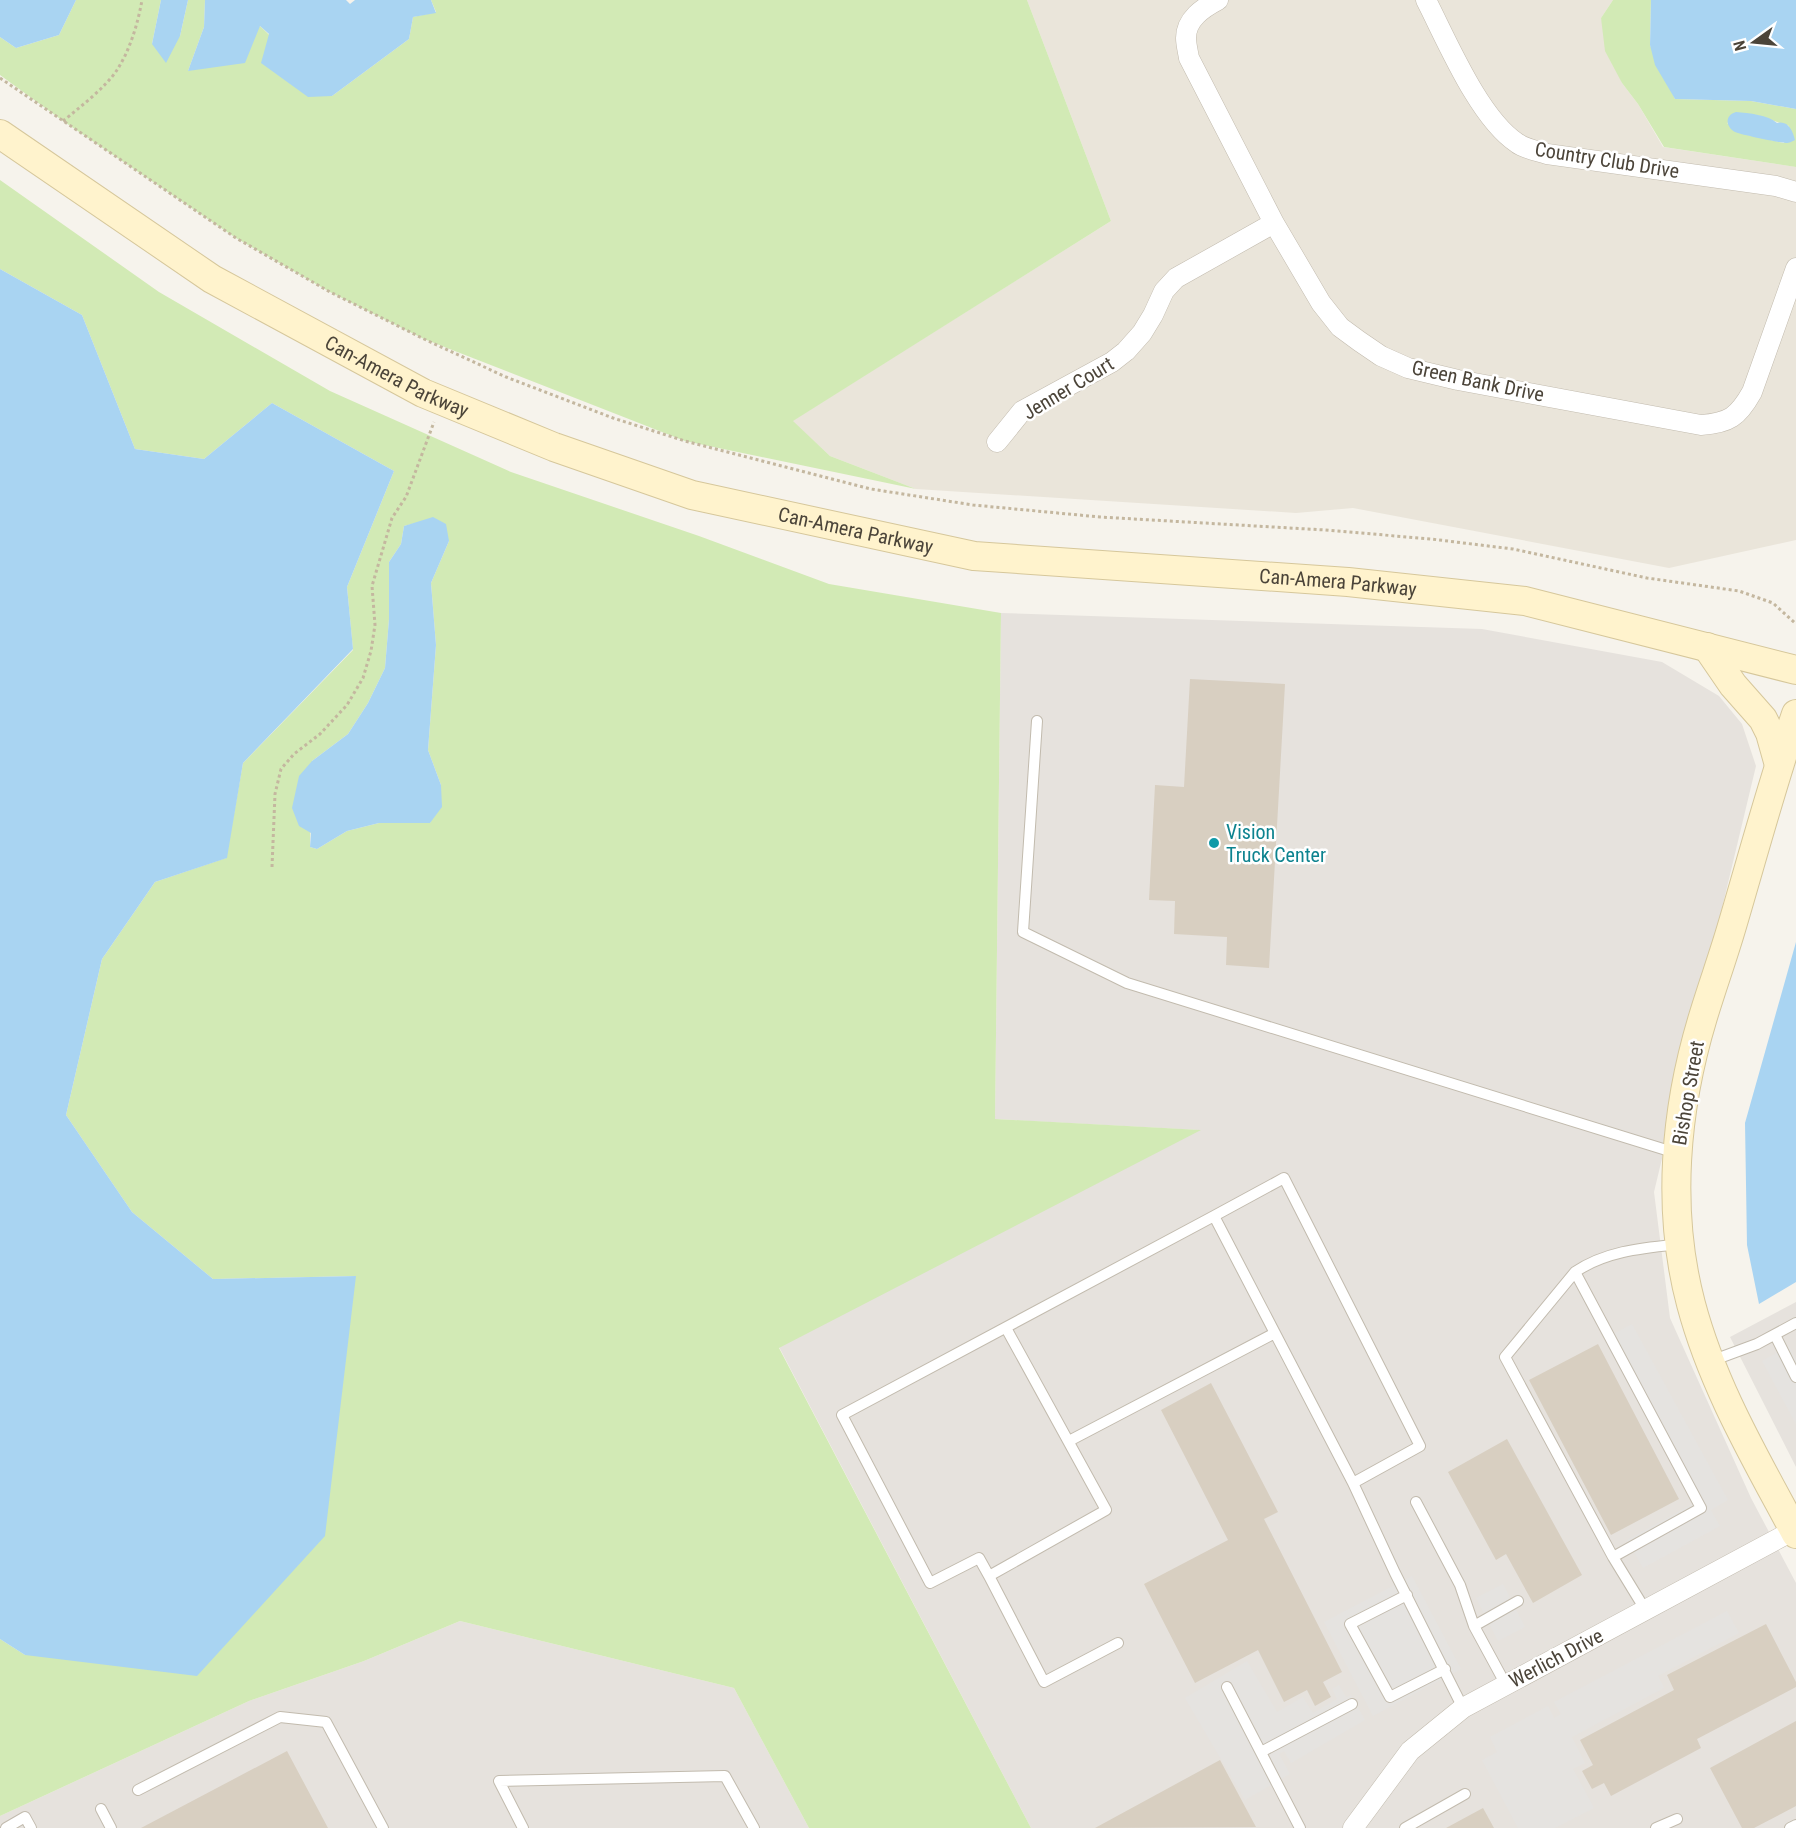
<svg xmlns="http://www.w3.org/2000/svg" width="1796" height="1828" font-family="'Roboto Condensed',sans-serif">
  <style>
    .residential { fill: #eae5da }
    .industrial { fill: #e6e2dd }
    .green { fill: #d2eab5; fill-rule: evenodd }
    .parking { fill: #e5e3e0 }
    .water { fill: #a9d4f2 }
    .building { fill: #d8cfc1 }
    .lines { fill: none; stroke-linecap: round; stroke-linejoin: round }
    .lane-casing { stroke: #c2bbae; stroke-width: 12 }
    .street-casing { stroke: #c2bbae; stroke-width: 21 }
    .secondary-casing { stroke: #d6c79b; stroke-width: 30 }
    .path { stroke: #c4b79f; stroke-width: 3; stroke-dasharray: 3 3; stroke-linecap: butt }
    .lane { stroke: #fff; stroke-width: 10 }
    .street { stroke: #fff; stroke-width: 20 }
    .secondary { stroke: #fff3cd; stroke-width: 28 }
    .culture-dot { fill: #0f9aa8; stroke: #fff; stroke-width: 2 }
    .labels { text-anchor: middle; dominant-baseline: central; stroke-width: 5; stroke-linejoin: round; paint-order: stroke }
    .street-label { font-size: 20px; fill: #4b4439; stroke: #fff }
    .culture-label { font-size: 20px; fill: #0d838f; stroke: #fff; text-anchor: start }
  </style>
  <rect width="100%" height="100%" fill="#f6f3ec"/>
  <path class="residential" d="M1027,0H1613L1601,18L1622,83L1638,104L1663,147L1796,167V540L1669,568L1353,508L1296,513L916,489L830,456L792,421L1111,221Z"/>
  <path class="industrial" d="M1001,613L1482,629L1662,662L1719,696L1742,724L1756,766L1654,1192L1670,1318L1751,1498L1796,1583V1828H1031L779,1347L1199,1130L995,1119Z
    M1796,1302V1467L1730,1337Z
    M460,1621L734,1688L809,1828H0V1816L249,1701L364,1661Z"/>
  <path class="green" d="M76,0H161L152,44L180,36L188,0H205L204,27L188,71L260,26L332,96L409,39L413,17L436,12L431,0H1027L1111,221L793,421L830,456L916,489L685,441L424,339L330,292L236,238L63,121L0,75V37L16,48L59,35Z
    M1613,0H1651L1650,45L1675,99L1751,101L1796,109V167L1664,147L1638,104L1622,83L1605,51L1601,18ZM1757,115L1789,126L1784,143L1748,135L1727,123Z
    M0,180L159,292L330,391L511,472L699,536L829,584L1001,613L995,1119L1201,1130L779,1348L1031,1828H809L734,1688L460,1621L364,1661L249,1701L0,1816V1639L25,1655L356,1276L213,1279L132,1212L66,1115L102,959L155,882L226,858L243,763L353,650L347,587L394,471L272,403L204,459L135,449L82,315L0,269ZM416,523L449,541L431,583L436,645L428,750L441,785L430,823H379L347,831L317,849L310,847L312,761L348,734L368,703L385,668L389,619V562L401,544L404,526Z"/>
  <path class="parking" d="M1632,1324L1728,1500L1711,1510L1720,1526L1643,1568L1627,1540L1694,1503L1604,1339Z
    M1789,1346L1796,1360V1424L1762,1361Z
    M1412,1576L1461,1669L1373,1716L1324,1622Z
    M1503,1584L1525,1627L1498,1641L1476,1598Z
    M1727,1611L1739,1633L1658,1676L1664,1688L1572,1737L1585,1763L1573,1769L1594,1808L1555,1828H1518L1482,1760L1497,1752L1490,1737L1548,1706L1554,1718L1561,1714L1554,1702Z
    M1247,1661L1277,1712L1303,1697L1313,1713L1337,1699L1332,1689L1339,1685L1346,1697L1351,1695L1365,1720L1291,1763L1284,1751L1279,1754L1290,1774L1245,1800L1185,1698Z"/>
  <path class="water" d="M0,0H76L59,35L16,48L0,37Z
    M161,0H188L180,36L166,63L152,44Z
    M205,0H346L350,4L355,0H431L436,13L413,17L409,39L332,96L308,97L261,63L269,34L260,26L245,63L188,71L204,27Z
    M1651,0H1796V109L1751,101L1675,99L1655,65L1650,45Z
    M1736,112C1749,113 1768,115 1777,123C1788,120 1793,131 1795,140C1791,142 1790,143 1786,143C1781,143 1738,134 1735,132C1725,126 1725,115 1736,112Z
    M0,269L82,315L135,449L204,459L272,403L394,471L347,587L353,649L243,763L227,858L155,882L102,959L66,1115L132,1212L213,1279L356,1276L325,1536L197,1676L25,1655L0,1639Z
    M433,517L446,524L449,541L431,583L436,645L428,750L441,785L442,807L430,823H379L347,831L317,849L310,847L311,833L299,826L292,808L299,776L312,761L348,734L368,703L385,668L389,619V562L401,544L404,526Z
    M1796,942V1282L1759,1304L1747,1245L1745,1123Z"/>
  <path class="building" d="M1190,679L1285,684L1269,968L1226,965L1227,937L1174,934L1175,901L1149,900L1155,785L1184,787Z
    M1598,1344L1679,1499L1611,1535L1529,1380Z
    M1211,1383L1278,1512L1264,1519L1342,1672L1323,1682L1331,1697L1315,1706L1307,1690L1284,1702L1258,1650L1195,1683L1144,1584L1228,1540L1161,1410Z
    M1507,1439L1582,1575L1533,1603L1506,1554L1496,1560L1448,1472Z
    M1766,1624L1796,1682V1687L1697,1739L1701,1748L1611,1796L1604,1783L1592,1789L1582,1771L1593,1765L1580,1740L1674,1690L1667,1675Z
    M1796,1721V1806L1754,1828H1742L1710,1768Z
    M287,1751L328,1828H141Z
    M1220,1760L1256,1827L1095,1828Z
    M1483,1808L1494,1828H1446Z"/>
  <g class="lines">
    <defs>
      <path id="lane" d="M1037,721L1023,932L1127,983L1676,1153
        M1214,1216L1284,1178L1420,1446L1353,1483
        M1575,1272L1701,1508L1613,1557
        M1006,1328L1106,1510L989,1576L1044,1682L1118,1643
        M1775,1335L1796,1377
        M1711,1361L1757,1344L1796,1323
        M1069,1441L1275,1333
        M1416,1502L1460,1585L1474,1626
        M989,1576L979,1558L930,1583L842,1415L1214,1216L1353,1483L1395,1573L1463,1708
        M1407,1595L1350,1624L1390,1697L1445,1669
        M1646,1611L1613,1557L1505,1357L1575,1272C1606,1251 1643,1248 1680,1244
        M1506,1685L1474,1626L1518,1601
        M1227,1687L1300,1828
        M1261,1752L1352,1704
        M138,1790L280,1717L326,1722L383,1828
        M101,1809L111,1828
        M6,1828L25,1817L31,1828
        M523,1828L499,1781L725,1776L754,1828
        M1405,1828L1465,1794
        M1656,1828L1677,1819
        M1790,1828L1796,1825"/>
      <path id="street" d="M1218,0C1203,8 1186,19 1186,38C1186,44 1188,52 1189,58L1274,223L1321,303L1340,327L1359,341L1381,356L1408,368L1458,380L1701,425C1729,423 1738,417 1752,392L1796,268
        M1426,0C1447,41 1479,118 1517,143C1525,149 1538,151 1547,154L1776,186L1796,192
        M997,442L1022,411L1112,362L1126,351L1142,333L1153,315L1164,291L1176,278L1274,223
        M1353,1828L1410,1751L1463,1708L1796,1529"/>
      <g id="secondary">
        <path id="s1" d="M0,134L212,279L423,393L554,447L692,495L974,556L1348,582L1525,601L1796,670"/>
        <path d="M1707,647L1733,685L1763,719L1770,733L1779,765"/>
        <path d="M1796,714C1772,784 1753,855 1732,926C1723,957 1712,987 1703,1017C1675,1109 1666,1210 1691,1304C1713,1387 1756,1459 1796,1534"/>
      </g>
    </defs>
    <use href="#lane" class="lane-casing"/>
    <use href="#street" class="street-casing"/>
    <use href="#secondary" class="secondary-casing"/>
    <path class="path" d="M0,78L236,238L330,292L424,339L506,377L613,418L685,441L871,489L973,505L1100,517L1325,530L1431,539L1513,549L1647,578L1739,591L1773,603L1796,624
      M63,121C79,108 106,87 117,70C130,50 138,23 142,0
      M272,867L275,794L281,769L294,754L320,734L347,705L363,678L371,651L375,625L372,586L392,518L406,497L434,422"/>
    <use href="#lane" class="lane"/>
    <use href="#street" class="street"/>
    <use href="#secondary" class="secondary"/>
  </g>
  <circle class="culture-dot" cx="1214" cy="843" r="6"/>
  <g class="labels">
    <g class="street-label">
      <text transform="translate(1607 160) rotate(9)">Country Club Drive</text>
      <text stroke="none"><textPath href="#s1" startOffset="466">Can-Amera Parkway</textPath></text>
      <text transform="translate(1478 381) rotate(12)">Green Bank Drive</text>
      <text transform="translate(1068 388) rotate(-31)">Jenner Court</text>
      <text stroke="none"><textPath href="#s1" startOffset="952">Can-Amera Parkway</textPath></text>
      <text stroke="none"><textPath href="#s1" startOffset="1438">Can-Amera Parkway</textPath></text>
      <text transform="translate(1688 1093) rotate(-80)">Bishop Street</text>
      <text transform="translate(1556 1658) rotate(-28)">Werlich Drive</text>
    </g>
    <g class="culture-label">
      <text x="1226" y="832">Vision<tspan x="1226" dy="23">Truck Center</tspan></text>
    </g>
  </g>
  <g transform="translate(1754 42) rotate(255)" stroke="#ffffff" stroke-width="4.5" paint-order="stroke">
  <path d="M0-4.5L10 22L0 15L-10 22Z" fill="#4b4439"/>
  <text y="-9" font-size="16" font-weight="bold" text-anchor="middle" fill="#4b4439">N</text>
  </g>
</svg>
